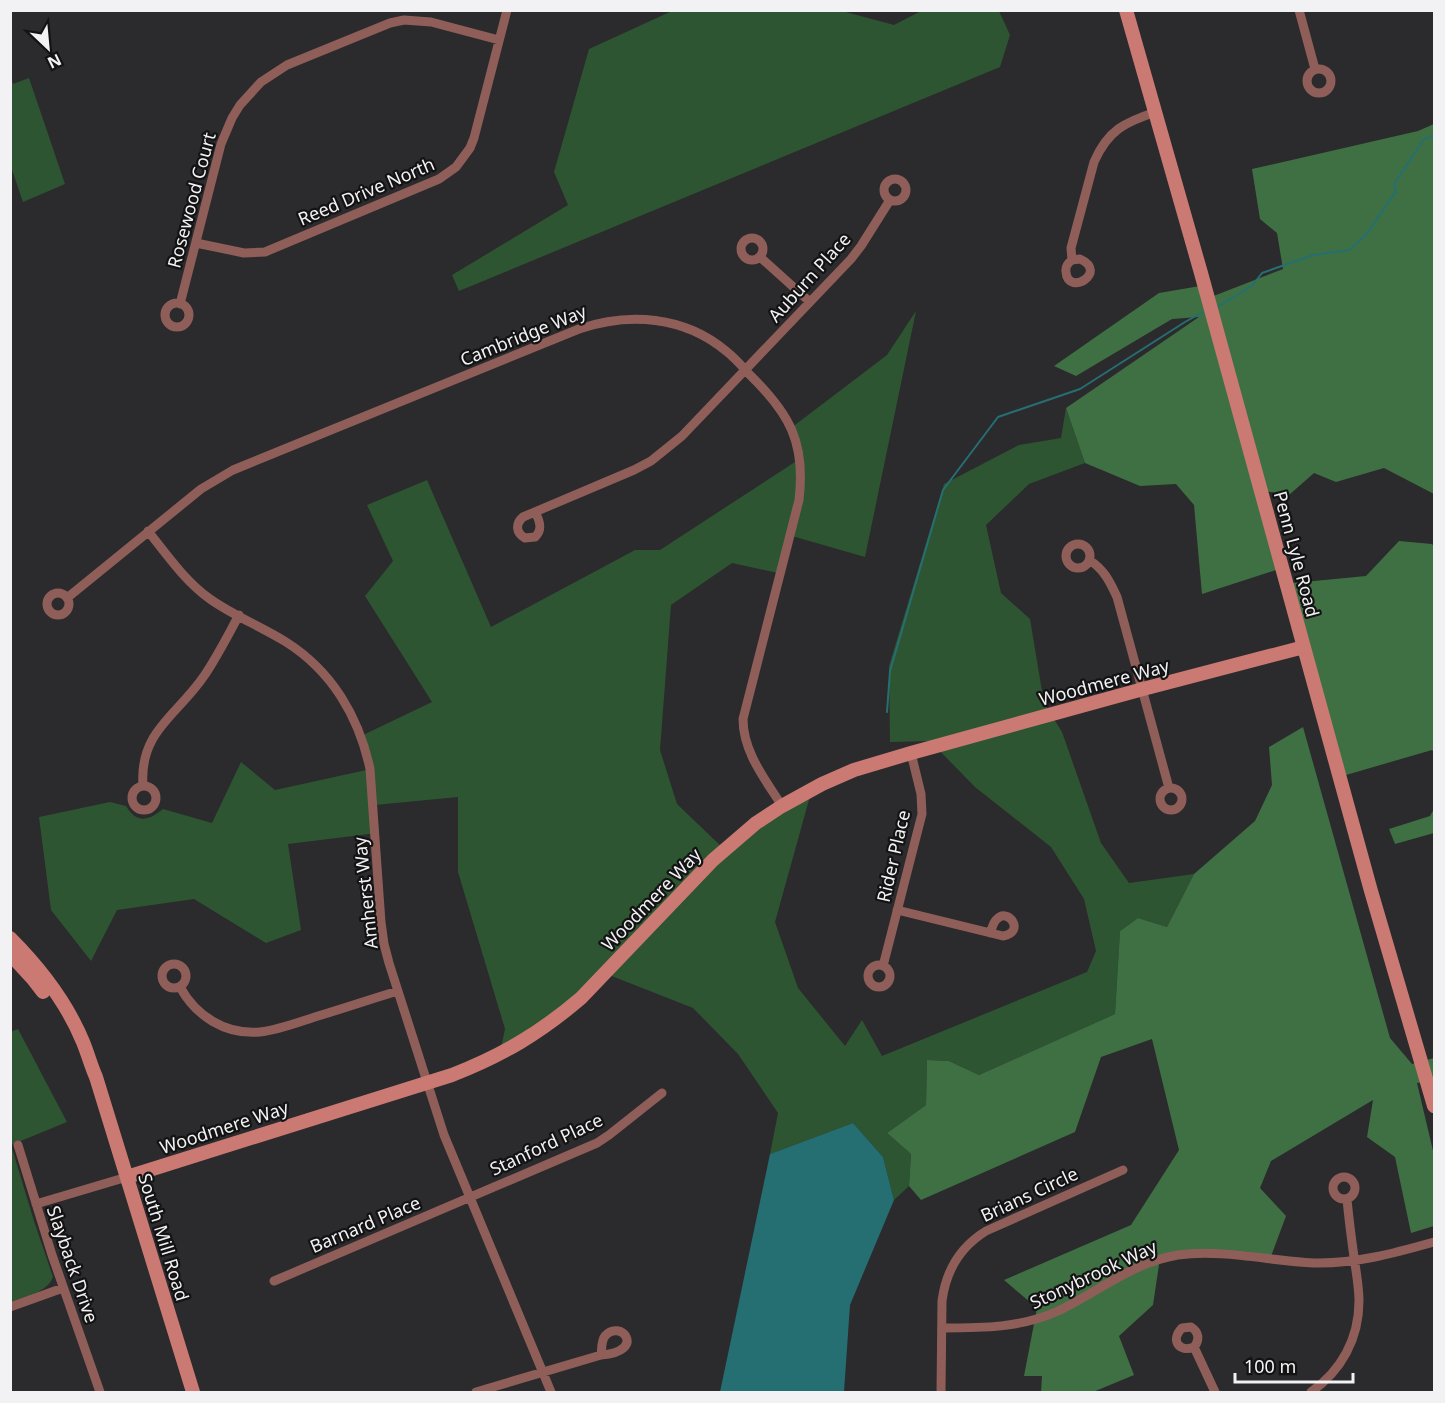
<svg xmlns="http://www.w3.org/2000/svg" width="1445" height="1403" font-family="'Noto Sans',sans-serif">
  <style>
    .green { fill: #2e5531 }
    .forest { fill: #3f7043 }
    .water { fill: #256f73 }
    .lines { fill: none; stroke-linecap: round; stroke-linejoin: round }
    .stream { stroke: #256f73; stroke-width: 2 }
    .street { stroke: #905e59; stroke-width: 9 }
    .secondary { stroke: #ca7a73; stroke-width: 14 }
    .labels { text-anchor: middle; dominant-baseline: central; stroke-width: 4.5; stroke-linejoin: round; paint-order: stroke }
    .street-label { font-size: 18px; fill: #f2f1f3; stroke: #131314 }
  </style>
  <rect width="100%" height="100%" fill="#2b2a2d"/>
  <path class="green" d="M672,11H842L894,25L921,11H999L1010,35L1000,67L459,291L452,275L568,205L554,172L589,49Z
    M11,76L13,84L29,78L65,184L23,202L11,167Z
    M916,311L865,557L792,536L778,573L732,563L671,605L660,750L677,804L723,848L812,789L775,922L798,988L845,1046L862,1020L882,1056L1087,972L1096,951L1084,899L1051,847L975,787L930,741L890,742L889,666L944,484L1019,445L1061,438L1066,408L1085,463L1029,484L986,525L1001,593L1030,619L1044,703L1062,732L1101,843L1129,883L1194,874L1167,927L1138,918L1120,931L1115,1014L979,1075L949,1061L927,1060L926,1105L887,1133L911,1154L909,1186L894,1200L883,1157L853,1123L770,1154L778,1113L738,1054L693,1008L604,973L500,1053L505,1029L458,872V797L375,805L377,833L288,844L301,930L266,943L194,899L117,910L91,961L51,910L39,817L110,802L126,806C137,824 148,821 163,809L212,823L241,762L275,790L371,769L361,736L432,702L365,596L393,561L367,505L427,480L491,627L635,550H660L798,460L791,428L887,355Z
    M18,1029L67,1122L11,1145L34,1221L53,1277C47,1293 25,1296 11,1302L10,1032Z"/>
  <path class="forest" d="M1434,124V494L1384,468L1336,482L1314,473L1289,495L1259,490L1279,569L1202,594L1194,505L1176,484L1140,486L1085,463L1066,408L1199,317L1172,319L1076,376L1054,366L1159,293L1206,285L1211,297L1283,269L1277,233L1260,219L1252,169L1418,131Z
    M1399,541L1432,544L1434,547V752L1432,750L1346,775L1283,584L1366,576Z
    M1303,727L1390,1038L1412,1064L1434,1058V1081L1417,1083L1434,1155V1226L1411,1233L1395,1157L1367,1137L1373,1100L1271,1161L1260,1188L1286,1216L1270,1259L1209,1253L1160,1258L1153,1305L1119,1336L1134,1375L1093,1392H1041L1042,1376H1024L1037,1308L1004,1280L1131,1225L1179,1150L1152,1039L1101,1057L1075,1132L921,1200L909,1186L911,1154L887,1133L926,1105L927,1060L949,1061L979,1075L1115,1014L1120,931L1138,918L1167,927L1194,874L1255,821L1272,785L1269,747Z
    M1434,809V833L1395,844L1389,829L1430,816Z"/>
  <path class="water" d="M853,1123L883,1157L894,1200L850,1305L844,1392H720L770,1154Z"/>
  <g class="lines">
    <path class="stream" d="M1219,306L1252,286L1262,273L1313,255L1349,250L1367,234L1396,191L1394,184L1424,139L1434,136
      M887,712L890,671L943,490L998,417L1080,389L1185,322L1203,312"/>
    <path class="street" d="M1299,10L1315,69
      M1307 81a12 12 0 1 1 24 0a12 12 0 1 1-24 0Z
      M884 190a11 11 0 1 1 22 0a11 11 0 1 1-22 0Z
      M741 249a11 11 0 1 1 22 0a11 11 0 1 1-22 0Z
      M196,243L244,253L265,252L439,179L456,167L470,148L474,138L507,10
      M760,257L810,302
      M1072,260L1080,259C1109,272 1068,297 1066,272C1065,266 1068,263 1072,260L1071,248L1094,162C1108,130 1125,122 1156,112
      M165 315a12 12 0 1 1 24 0a12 12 0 1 1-24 0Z
      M180,304L221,144L232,118L240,105L261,82L287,65L390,23L404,20L431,22L499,40
      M535,512C540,521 543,530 535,537L525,538C516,533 515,524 523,517L634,470L651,461L682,436L851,259L861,246L890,200
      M148,531C167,555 185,581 210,599C234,616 262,627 286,642C332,671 359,717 370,769L381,922L384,944L389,963L444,1135L551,1392
      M1066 556a12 12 0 1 1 24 0a12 12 0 1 1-24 0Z
      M1089,560C1104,569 1110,582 1117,597L1169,788
      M47 604a11 11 0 1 1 22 0a11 11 0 1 1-22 0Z
      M67,598L201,489L233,470L579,329C629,312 684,316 726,351C735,358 742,366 749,374C789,413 806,442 799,500L743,719C743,752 765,779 782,806
      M143,786C139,731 177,716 204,676C217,657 228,635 239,615
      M132 798a12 12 0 1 1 24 0a12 12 0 1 1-24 0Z
      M1160 799a11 11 0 1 1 22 0a11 11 0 1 1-22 0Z
      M897,910L1003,936C1026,932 1008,907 997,919C993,922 992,929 990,933
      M162 976a12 12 0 1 1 24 0a12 12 0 1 1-24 0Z
      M868 976a11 11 0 1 1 22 0a11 11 0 1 1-22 0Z
      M883,966L922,814L921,794L911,753
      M180,987C196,1016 225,1035 260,1032C279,1030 299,1022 318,1016C345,1008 371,999 398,991
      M18,1145L52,1255L100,1392
      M1333 1188a11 11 0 1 1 22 0a11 11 0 1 1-22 0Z
      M36,1204L127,1177
      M274,1281L597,1143L609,1135L662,1093
      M10,1307L63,1288
      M942,1328C982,1328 1021,1328 1058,1311C1098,1292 1133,1262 1178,1255C1223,1249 1269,1261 1314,1263C1355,1264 1395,1253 1434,1242
      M1194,1347C1179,1353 1170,1340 1182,1328L1191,1327C1199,1332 1200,1340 1194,1347L1215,1392
      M476,1392L601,1355C648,1351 620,1318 605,1336C601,1341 602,1349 601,1355
      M941,1392L942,1301C946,1270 960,1247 986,1231L1123,1170
      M1311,1392C1341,1371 1359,1339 1359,1301C1359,1289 1357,1277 1355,1264C1352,1243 1349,1221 1347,1199"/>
    <path class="secondary" d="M1126,10L1201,273L1371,891L1434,1106
      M10,938C40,968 67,1003 83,1042C88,1054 91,1066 96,1077L193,1392
      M10,954L33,979L43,992
      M127,1177L452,1075C503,1055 540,1033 581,998L713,860L756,823L782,806L822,784L854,770L911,753L1143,689L1304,647"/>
  </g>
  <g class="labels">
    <g class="street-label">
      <text transform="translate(366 191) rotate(-23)">Reed Drive North</text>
      <text transform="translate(191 200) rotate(-75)">Rosewood Court</text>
      <text transform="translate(809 277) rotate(-48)">Auburn Place</text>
      <text transform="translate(523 335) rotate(-22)">Cambridge Way</text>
      <text transform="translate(1297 554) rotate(75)">Penn Lyle Road</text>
      <text transform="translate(1104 682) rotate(-15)">Woodmere Way</text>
      <text transform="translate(893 856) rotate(-77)">Rider Place</text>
      <text transform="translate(365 893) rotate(-96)">Amherst Way</text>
      <text transform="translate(651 899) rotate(-46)">Woodmere Way</text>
      <text transform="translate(224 1127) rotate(-18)">Woodmere Way</text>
      <text transform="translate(546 1144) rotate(-25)">Stanford Place</text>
      <text transform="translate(1029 1194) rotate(-25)">Brians Circle</text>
      <text transform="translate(365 1224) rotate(-23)">Barnard Place</text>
      <text transform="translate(164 1237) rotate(73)">South Mill Road</text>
      <text transform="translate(73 1264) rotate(71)">Slayback Drive</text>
      <text transform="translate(1093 1274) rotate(-25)">Stonybrook Way</text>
    </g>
  </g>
  <rect width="1445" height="1403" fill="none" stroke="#f2f1f3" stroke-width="24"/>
  <g transform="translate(48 48) rotate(154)" stroke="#131314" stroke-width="4.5" paint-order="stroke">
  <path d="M0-4.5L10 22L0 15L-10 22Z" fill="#f2f1f3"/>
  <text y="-9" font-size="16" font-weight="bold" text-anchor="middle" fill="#f2f1f3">N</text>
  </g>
  <path d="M1235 1373v9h118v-9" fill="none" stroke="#f2f1f3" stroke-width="3"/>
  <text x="1244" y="1373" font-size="18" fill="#f2f1f3" stroke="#131314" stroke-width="4.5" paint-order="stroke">100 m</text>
</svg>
